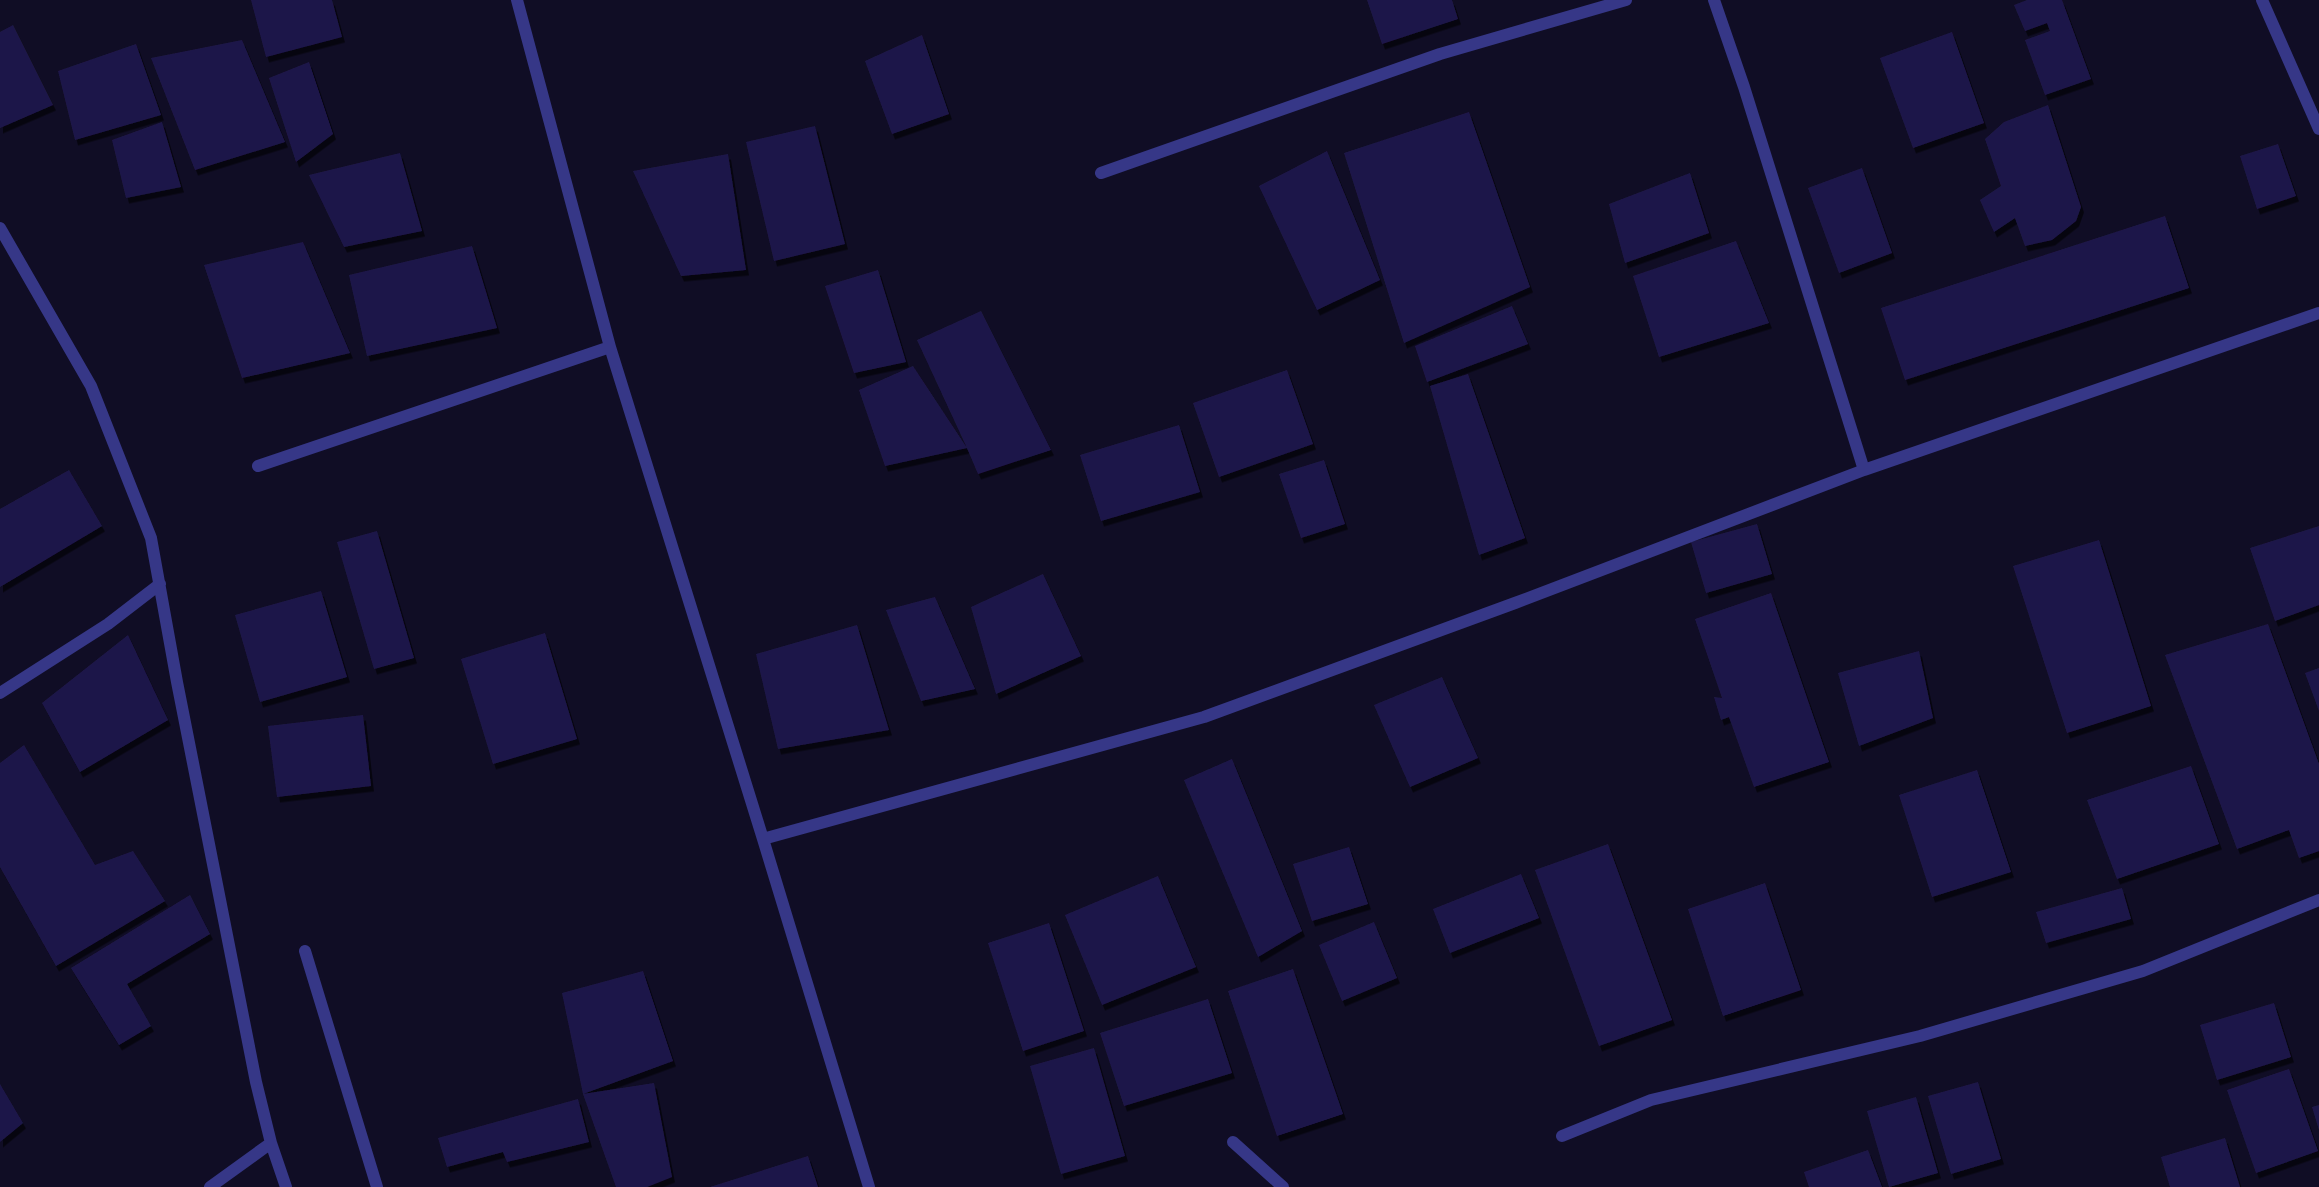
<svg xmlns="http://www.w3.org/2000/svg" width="2319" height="1187" font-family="Manrope,sans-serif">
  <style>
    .building { fill: #1f1848; filter: url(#shadow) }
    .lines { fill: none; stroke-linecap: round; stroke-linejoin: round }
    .minor { stroke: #363787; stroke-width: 12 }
  </style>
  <defs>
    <filter id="shadow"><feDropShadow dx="3" dy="5.5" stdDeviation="0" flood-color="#0009"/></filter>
  </defs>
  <rect width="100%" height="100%" fill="#100d25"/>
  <path class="building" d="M251,0H332L342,37L266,57Z
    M1367,0H1452L1458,19L1382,44Z
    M2027,0H2062L2091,79L2045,95L2025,40L2050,31L2047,23L2025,31L2014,5Z
    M13,25L53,105L0,128V32Z
    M1952,32L1984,123L1913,148L1880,58Z
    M922,35L949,114L892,134L865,61Z
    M242,40L285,142L195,170L151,58Z
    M136,44L161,115L75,140L58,71Z
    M309,62L333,134L296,162L269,78Z
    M2048,105L2081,207L2076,221L2052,240L2025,246L2015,218L1994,232L1980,200L2001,186L1985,139L2004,122Z
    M1469,112L1530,287L1404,343L1344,153Z
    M162,122L181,187L126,198L112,140Z
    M815,126L845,244L774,261L746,142Z
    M2278,144L2296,196L2257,209L2240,156Z
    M1327,151L1380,280L1317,310L1259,186Z
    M400,153L422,231L344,247L309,175Z
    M728,154L746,270L681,276L633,171Z
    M1862,168L1892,253L1839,273L1808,188Z
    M1690,173L1709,233L1625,263L1609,204Z
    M2165,216L2189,288L1905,380L1881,308Z
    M1736,241L1769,323L1659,357L1633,276Z
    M303,242L350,353L242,378L204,265Z
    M472,246L497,328L367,356L349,275Z
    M878,270L906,362L854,373L825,286Z
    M1512,306L1528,344L1427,382L1415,346Z
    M981,311L1051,450L978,474L967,448L885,466L859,390L913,366L967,448L917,340Z
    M1287,370L1313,444L1219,477L1193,403Z
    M1468,374L1525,538L1479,555L1430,386Z
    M1179,425L1200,492L1101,521L1080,455Z
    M1324,460L1345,524L1301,538L1279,474Z
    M69,470L102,526L0,587V509Z
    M1757,524L1772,574L1706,593L1691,542Z
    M2319,526V605L2275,621L2250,548Z
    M377,531L414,658L374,669L337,542Z
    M2099,540L2151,706L2067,733L2013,566Z
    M1043,574L1081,656L996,694L971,607Z
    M321,591L347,677L260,702L235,615Z
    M1771,593L1829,762L1754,787L1729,717L1721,720L1714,697L1722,698L1695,619Z
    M935,597L975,689L921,701L886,610Z
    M2268,624L2319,764V851L2299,858L2289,830L2237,849L2165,655Z
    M857,625L889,730L778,749L756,654Z
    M545,633L577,739L493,764L461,659Z
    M128,635L168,720L80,772L42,703Z
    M1919,651L1933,718L1859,746L1838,673Z
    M2319,668V711L2305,673Z
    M1442,677L1478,758L1410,787L1374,705Z
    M363,715L371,786L277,797L268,726Z
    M24,745L95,865L133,851L165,901L56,966L0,867V763Z
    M1232,759L1302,931L1258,957L1184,780Z
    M2191,766L2219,844L2117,879L2087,800Z
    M1977,770L2011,872L1932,897L1899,795Z
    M1608,844L1672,1020L1599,1046L1535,870Z
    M1349,847L1368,904L1312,921L1293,864Z
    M1521,874L1539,918L1450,953L1433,909Z
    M1158,876L1196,967L1102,1005L1065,915Z
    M1765,883L1801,990L1723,1016L1688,909Z
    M2122,888L2131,919L2046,943L2036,912Z
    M190,895L210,934L127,984L151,1026L119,1045L71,968Z
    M1374,922L1397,978L1342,1001L1319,945Z
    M1049,923L1084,1031L1023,1051L988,943Z
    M1293,969L1343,1114L1277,1136L1228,991Z
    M643,971L673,1061L583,1094L654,1083L672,1177L647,1187H616L583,1094L562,993Z
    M1208,999L1232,1073L1124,1106L1100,1033Z
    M2274,1003L2291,1057L2217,1080L2200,1025Z
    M1094,1048L1125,1156L1061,1174L1030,1066Z
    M2289,1069L2318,1151L2256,1173L2227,1090Z
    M1978,1082L2001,1159L1951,1174L1928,1096Z
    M0,1084L23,1123L0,1142Z
    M1916,1097L1938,1173L1889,1187L1867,1111Z
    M578,1099L589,1142L507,1162L503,1152L447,1167L438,1138Z
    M2319,1105V1130L2312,1107Z
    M2225,1138L2240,1187H2170L2161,1157Z
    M1868,1150L1882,1187H1809L1804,1172Z
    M808,1156L818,1187H710Z"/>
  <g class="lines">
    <path class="minor" d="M517,0L610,347L763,839L869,1187
      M1714,0L1744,87L1864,470
      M2262,0L2319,129
      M1101,173L1440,54L1626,0
      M0,228L91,386L151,538L177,682L256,1082L271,1143L286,1187
      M258,466L610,347
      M0,693L108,624L160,584
      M763,839L1204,717L1515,603L1864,470L2319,313
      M305,951L377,1187
      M1562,1136L1651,1100L1920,1036L2143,971L2319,900
      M1233,1142L1283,1187
      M210,1187L271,1143"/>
  </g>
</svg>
